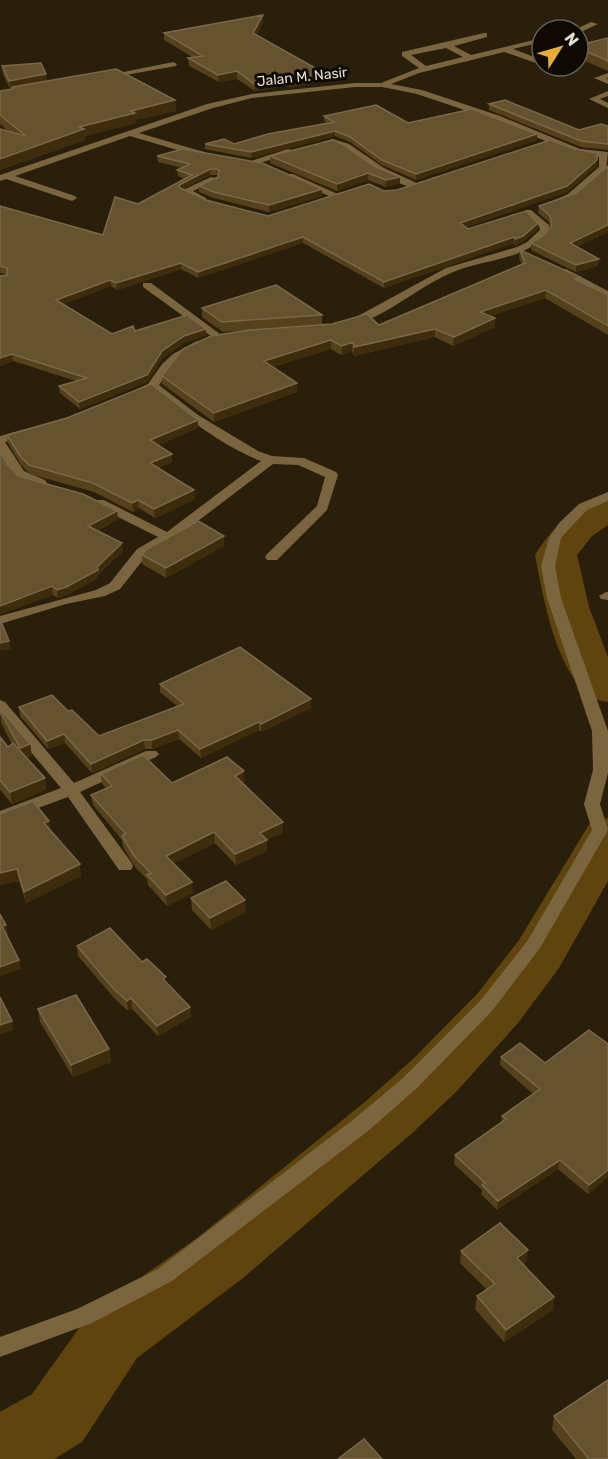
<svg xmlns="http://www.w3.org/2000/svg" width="608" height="1459" font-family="Rubik,sans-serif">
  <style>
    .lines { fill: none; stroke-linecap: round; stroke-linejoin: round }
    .river { fill: #5f450d; fill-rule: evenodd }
    .minor { fill: #7a653e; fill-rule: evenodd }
    .wall { fill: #55421c }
    .shaded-wall { fill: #3d2d0d }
    .building { fill: #65532f; stroke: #796949; stroke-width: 1.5 }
    .labels { text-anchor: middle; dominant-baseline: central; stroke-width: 6; stroke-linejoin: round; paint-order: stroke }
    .far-street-label { font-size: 14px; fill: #e6dfd2; stroke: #0e0a03 }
  </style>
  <rect width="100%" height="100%" fill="#2a1f0b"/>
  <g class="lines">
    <path class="river" d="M608,499V525L592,536L577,555L589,607L608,657V702C603,701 595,700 590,697C554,666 544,599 535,555C557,522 569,509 608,499Z
      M608,818V881L559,968L518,1023L455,1093L410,1135L243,1278L137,1358L82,1442L54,1459H0V1412L32,1394L89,1314L197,1238L366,1101L413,1059L478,993L519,940L590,823Z"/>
    <path class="minor" d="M591,22L598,24L581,32L574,30Z
      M484,33H487V37L454,46L471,55L542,38V42L513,49L542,60V65L504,52L419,73L391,84L422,90L500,116L580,149L608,152L606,170L574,198L553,207L548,204L568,194L599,167V157L575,153L494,120L417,94L382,87H355L252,98L213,108L139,133L204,152L205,154L201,157L130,136L15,176L75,196L77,198L72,201L6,179L0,181V175L207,104L252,94L355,83H381L419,68L402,56V52ZM446,48L463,57L426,66L411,55Z
      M173,62L177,64L176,66L103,79L99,77Z
      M608,73V78H606L608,79V84L594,78Z
      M608,91V96L600,99L608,103V108L589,99Z
      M333,139L349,144L384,168L421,185C405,196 358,156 343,148C336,144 328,146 322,142Z
      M288,149L291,150V154L249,166L245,163Z
      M287,174H293L342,196L324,204H318V200L329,196L287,178Z
      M211,177L219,179L193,191L206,198V202H200L181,191Z
      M525,210H531L549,225L548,232C526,260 487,259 456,271C419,285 389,316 350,326L345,323L446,268L517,247L527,242L540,230L539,226L525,214Z
      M558,269H566L608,291V298L558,273Z
      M143,283H151L224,337L223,339H215L143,287Z
      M197,341L201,342V346L175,363L159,385L198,415L258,451L272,456L304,458L336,472L338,475L327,510L277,560H267L265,557L267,554L317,506L325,477L298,465L273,464L173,540L147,555L120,589L105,596L66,604L0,624V616L96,590L110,583L137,549L158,537L96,506L94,503L96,500H104L167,532L261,461C222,446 185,416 152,391L136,396L130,393L148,384L162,364L173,354Z
      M26,429L32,433L30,436L5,442L24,471L45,480L47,483L45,486C27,490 3,469 0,451C0,446 0,441 0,436Z
      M608,492V501L587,510L569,529L561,538L555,566L561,598L608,731V773L600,804L608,830L540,948L492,1011L417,1088L368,1131L172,1281L92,1323L0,1357V1337L77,1309L158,1269L354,1119L403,1078L480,1001L528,940L592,830L584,804L593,770L592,731L547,598L541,566L549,538L559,523L579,504Z
      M606,592H608V600L601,599L599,596Z
      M0,700L5,702L74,783L146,751H156L159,754L156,757L80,792L131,862L133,866L131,870H119L68,797L0,822V811L61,788L0,715Z"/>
  </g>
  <path class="wall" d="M263,22L256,35L324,81L292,87L284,86L255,91L237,79L219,82L189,66L188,58H194L164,40V33Z
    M608,38V71L578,58V45Z
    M2,66L47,81L175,100L176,111L135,120L136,123L85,136V140L0,170L8,131L0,124V91L12,89H10L3,74Z
    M489,104L579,130L608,126V150L581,147L489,110Z
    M324,116L537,134V140L416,180L382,165L350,142L335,136L251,158L205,149V144H234L327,123L324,121Z
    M183,149L322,196L269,212L214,198L199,192V186L218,177L217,175H210L183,189L206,200L268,216L384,191L597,166L567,192L466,227L468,229L538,223V229L522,242L515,246L514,243L384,288L303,243L198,278L181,269L117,290L111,286L63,304L112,334L135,331L206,329V335L184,343L163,358L147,382L80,409L60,393L59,386L76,381L13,361L0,366L7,274L0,273V206L103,235L138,204L185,179L178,176L177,170L182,168L158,162L157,156Z
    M270,156L374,166L400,183L386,187L368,180L337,191L270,163Z
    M576,193L608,232L576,247L598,266L576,272L531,250V243L544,235L550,227L549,222L538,213L539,206Z
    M520,250L608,295V335L545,298L491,316L495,327L453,346L435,337L354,356L352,351L341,355L331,349L273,367L297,383V392L214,422L162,384V376L379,325L522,264L519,258Z
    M202,308L322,315V324L223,332L202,317Z
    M198,428L158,445L172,462L159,468L194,490L195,499L155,518L139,508L133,512L94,492L30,474L21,465L8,443L7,435Z
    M0,452L7,464L18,476L118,519L97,531L123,551L98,575V578L67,595L58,598L53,595L0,614Z
    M224,536V546L166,578L142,564V555Z
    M160,684L311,708L261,732L259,730L201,758L179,739L152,749H145L92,773L65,743L48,749L20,716L19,707L68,711L99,736L177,706L160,692Z
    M0,711L30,744L32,756L27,758L45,778L46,790L12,804L0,790V737L8,747L12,744L1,723Z
    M244,771V782L242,783L283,833L267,840V851L236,865L215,843L174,863L193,893L167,906L148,885L147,879L135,867L123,847L122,840L93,805L91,795L106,788L102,784L101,774L172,783Z
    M0,814L49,821L50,830L81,876L26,903L19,881L0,885Z
    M191,898L246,912L211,930L192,910Z
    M77,946L142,962L166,982L190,1007L191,1017L158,1036L132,1009L128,1011L114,998L78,956Z
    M38,1009L109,1049L111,1062L73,1077L40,1022Z
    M520,1043L608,1177L588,1194L558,1169L497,1210L481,1194L482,1190L454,1164L455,1155L501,1122L502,1116L533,1094L500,1065L501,1057Z
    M461,1251L526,1262L524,1264L553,1310L504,1342L475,1309L477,1296L487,1290L460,1263Z
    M554,1416L608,1459H576L552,1430Z"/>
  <path class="shaded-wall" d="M263,15V22L254,41L253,33Z
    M237,71V79L219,82L218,75Z
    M324,73V81L292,87V80Z
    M46,74L47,82L10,89L9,81Z
    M284,79V86L255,91L254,84Z
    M175,100L176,111L135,120L136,123L85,136V140L0,170V159L79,127L131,111Z
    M335,131V136L251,158V152Z
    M537,134V140L416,180V174Z
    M597,160V166L567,192L460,229V223Z
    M210,169V175L179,191V185Z
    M368,173V180L337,191V184Z
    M400,177V183L386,187V180Z
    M322,189V196L269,212V205Z
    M538,223V229L522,242L515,246V239Z
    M608,225V232L569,250L570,243Z
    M303,237V243L198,278V272Z
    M514,237V243L384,288V282Z
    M599,259L598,266L576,272V265Z
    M181,263V269L117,290L116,283Z
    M110,280L111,286L56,307V300Z
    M546,290L545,298L480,320V312Z
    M495,318V327L453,346L454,337Z
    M206,329V335L184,343L163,358L147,382L80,409L79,402L162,351L184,336Z
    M435,329V337L354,356V347Z
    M331,340V349L264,370V361Z
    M353,342L352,351L341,355L342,346Z
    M12,354L13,361L0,366V358Z
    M297,383V392L214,422V413Z
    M198,420V428L150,449V440Z
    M172,454V462L151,472L150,463Z
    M194,490L195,499L155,518L154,509Z
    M138,500L139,508L133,512L132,503Z
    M117,511L118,519L89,535L88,526Z
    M224,536V546L166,578V568Z
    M122,543L123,551L98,575L97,567Z
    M98,570V578L67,595L58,598L57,590Z
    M52,586L53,595L0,614V606Z
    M9,641L11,649L0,651V643Z
    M311,699V708L261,732V724Z
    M259,722V730L201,758L200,749Z
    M178,730L179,739L152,749V740Z
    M64,734L65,743L48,749L47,741Z
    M144,740L145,749L92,773L91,764Z
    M30,744L32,756L21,760L20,748Z
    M244,771V782L236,786L235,776Z
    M45,778L46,790L12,804L10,792Z
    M49,821L50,832L44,823Z
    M283,822V833L267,840V851L236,865L235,854L260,833Z
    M214,832L215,843L167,867L166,856Z
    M80,864L81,876L26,903L24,892Z
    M17,869L19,881L0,885V873Z
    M192,882L193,893L167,906L166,895Z
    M245,900L246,912L211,930L210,918Z
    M6,925L8,934L3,935L2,926Z
    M19,960L21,969L0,976V967Z
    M131,998L132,1009L128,1011L127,1001Z
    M190,1007L191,1017L158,1036L157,1026Z
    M12,1021L13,1030L0,1035V1025Z
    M109,1049L111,1062L73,1077L71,1065Z
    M560,1160L558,1169L497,1210L498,1201Z
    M608,1170V1177L588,1194L589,1185Z
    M528,1250L526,1262L516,1270L517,1258Z
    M554,1297L553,1310L504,1342L506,1330Z"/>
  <path class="building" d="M263,15L253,33L324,73L292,80L284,79L254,84L237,71L218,75L188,58L203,56L164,33Z
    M608,38V61L578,48V45Z
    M41,63L46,74L9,81L2,66Z
    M116,69L175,100L131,111L135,113L79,127L84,129L0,159V129L26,136L0,115V91L13,89L12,87Z
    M505,100L579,130L601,124L608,126V144L581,141L489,104Z
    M376,105L408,123L472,109L537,134L416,174L382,160L350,137L335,131L251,152L205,144L224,139L234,144L268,134L334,122L324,116Z
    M333,140L342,144L374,166L400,177L386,180L368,173L337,184L270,156Z
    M550,140L575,149L597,153V160L567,186L460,223L468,229L526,211L538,223L523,236L515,239L514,237L384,282L303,237L198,272L181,263L116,283L110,280L56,300L112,334L133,326L135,331L187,315L206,329L184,336L162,351L147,375L79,402L59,386L87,378L12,354L0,358V276L7,275V268L0,266V206L103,235L115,197L138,204L192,175L177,170L190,164L157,156L183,149L262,163L322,189L269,205L214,192L199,186L218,177L219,171L217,169H210L179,185L180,188L206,200L268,216L369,184L384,191L397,190Z
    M608,166V225L570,243L599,259L576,265L531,243L544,235L552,225L550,216L539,206L576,193Z
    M520,250L580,277L575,279L608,295V326L546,290L480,312L495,318L454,337L435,329L354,347L353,342L342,346L331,340L264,361L297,383L214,413L162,376L183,349L211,336L249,330L332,324L367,314L379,325L525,263Z
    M276,285L322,315L222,322L202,308Z
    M151,384L198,420L150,440L172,454L150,463L194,490L154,509L138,500L132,503L93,483L29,465L20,456L7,435L67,418Z
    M0,452L7,464L18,476L83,494L117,511L88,526L122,543L97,567L98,570L66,587L57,590L52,586L0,606Z
    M198,521L224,536L166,568L142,555L147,549Z
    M0,619L9,641L0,643Z
    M240,647L311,699L261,724L259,722L200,749L178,730L152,740H144L91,764L64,734L47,741L19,707L52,695L68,711L72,710L99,736L184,704L160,684Z
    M0,711H2L30,744L20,748Z
    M0,737L8,747L13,743L45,778L10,792L0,780Z
    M143,755L172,783L227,757L244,771L235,776L283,822L260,833L267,840L235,854L214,832L166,856L192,882L166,895L147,875L151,873L134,856L122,836L126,834L91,795L112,786L101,774Z
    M33,801L49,821L44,823L80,864L24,892L17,869L0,873V814Z
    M226,881L245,900L210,918L191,898Z
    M0,914L6,925L2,926L19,960L0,967Z
    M110,928L142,962L147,959L166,977L163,979L190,1007L157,1026L131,998L127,1001L113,988L77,946Z
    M76,995L109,1049L71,1065L38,1009Z
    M0,997L12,1021L0,1025Z
    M589,1030L608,1044V1170L589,1185L560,1160L498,1201L482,1185L485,1183L455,1155L506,1119L502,1116L540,1089L501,1057L520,1043L545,1063Z
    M500,1223L528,1250L517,1258L554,1297L506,1330L477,1296L495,1284L461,1251Z
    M608,1380V1459H589L554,1416Z
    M364,1439L382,1459H338Z"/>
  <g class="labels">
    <g class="far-street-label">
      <text transform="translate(302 77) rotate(-6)">Jalan M. Nasir</text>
    </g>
  </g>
  <g transform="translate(560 48) rotate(53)"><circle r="28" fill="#0e0a03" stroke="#645f56" stroke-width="1.5"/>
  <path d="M0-4.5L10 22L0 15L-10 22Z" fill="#e5ad36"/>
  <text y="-9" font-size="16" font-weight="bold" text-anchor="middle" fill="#e6dfd2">N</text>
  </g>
</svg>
